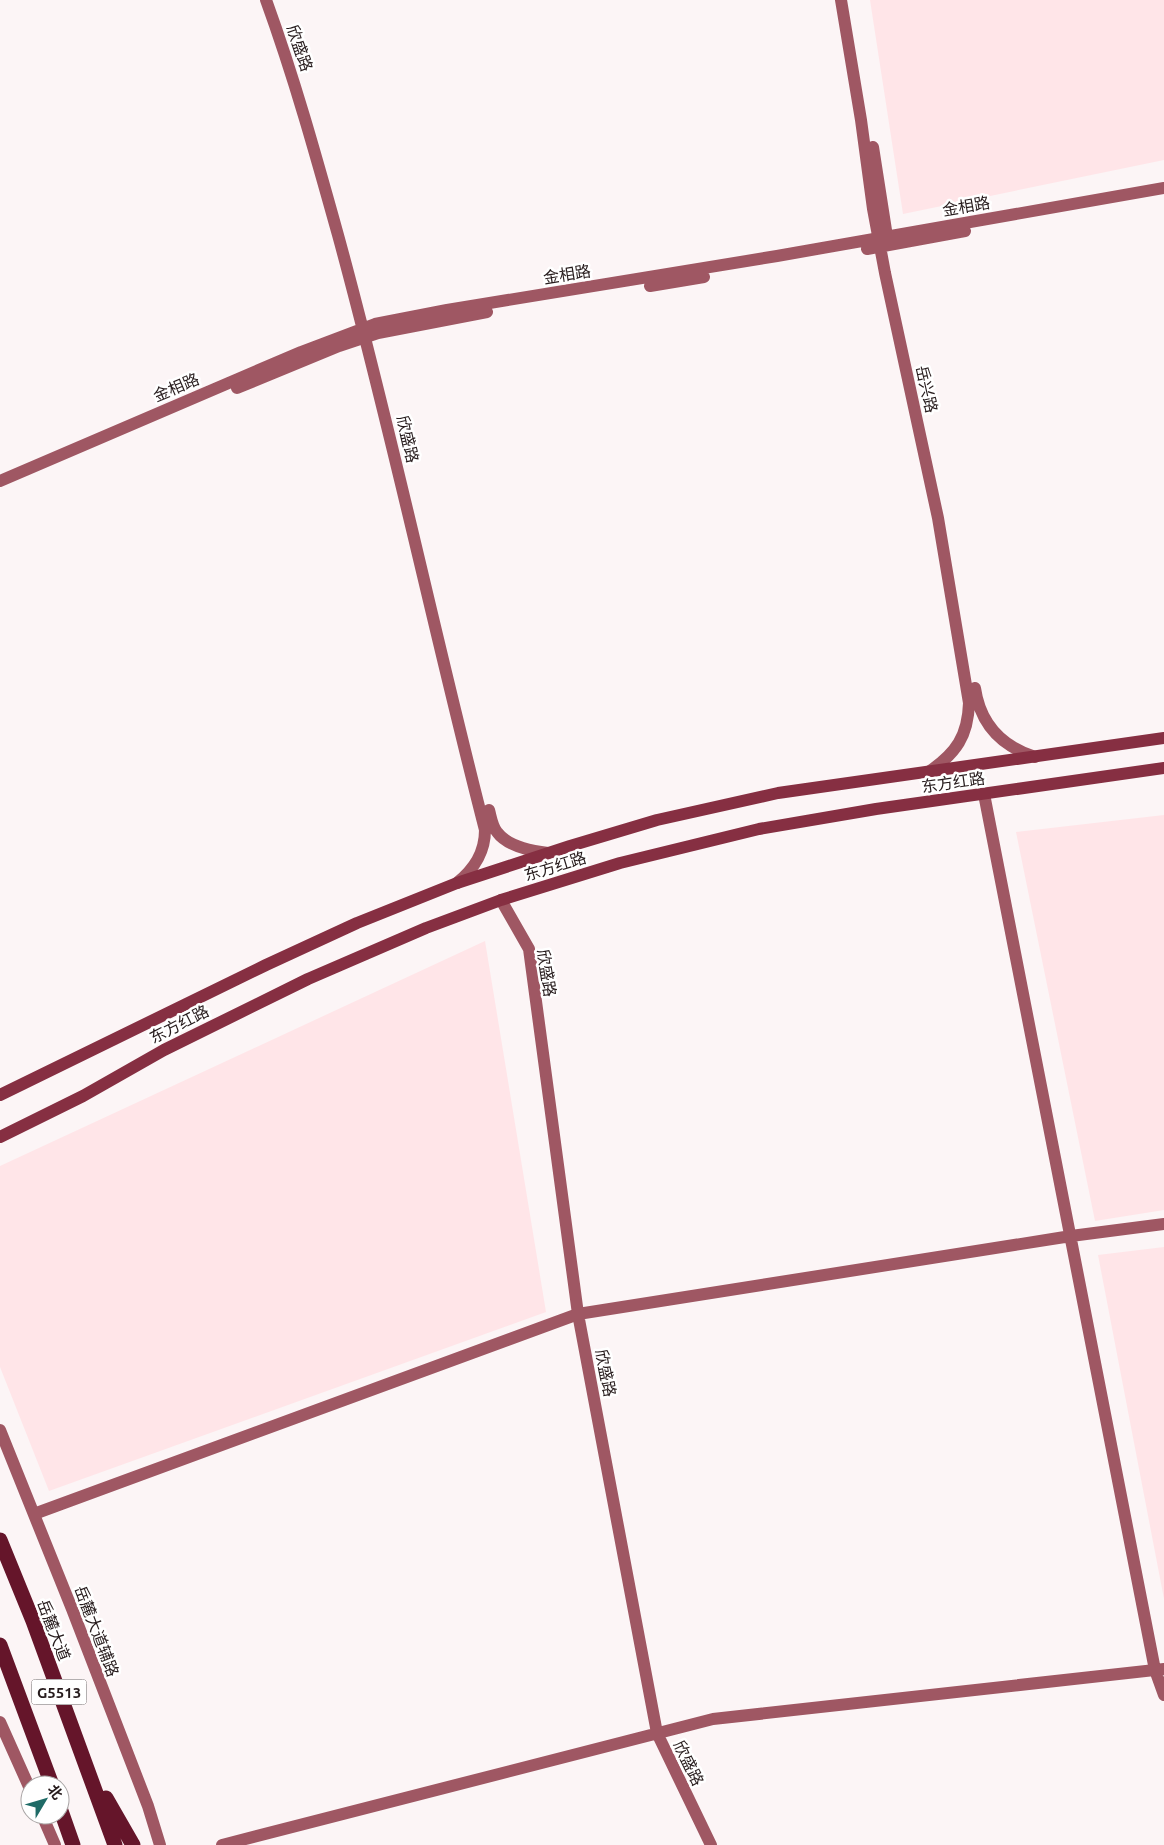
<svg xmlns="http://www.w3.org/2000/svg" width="1164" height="1845" font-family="Ubuntu,'Noto Sans SC',sans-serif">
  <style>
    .built { fill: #ffe5e8 }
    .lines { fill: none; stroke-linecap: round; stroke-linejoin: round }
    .secondary { stroke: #9f5763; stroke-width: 12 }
    .primary { stroke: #862f42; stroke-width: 12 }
    .highway { stroke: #65152a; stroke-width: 15 }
    .labels { text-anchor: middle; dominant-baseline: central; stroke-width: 5; stroke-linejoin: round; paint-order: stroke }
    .shield { fill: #fff; stroke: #675f60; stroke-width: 1 }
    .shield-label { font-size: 15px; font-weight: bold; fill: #261b1c }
    .street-label { font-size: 16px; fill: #261b1c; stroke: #fff }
  </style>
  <rect width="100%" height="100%" fill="#fcf5f6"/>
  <path class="built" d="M870,0H1164V160L903,214Z
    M1164,815V1210L1095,1221L1016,832Z
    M485,941L546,1312L49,1491L0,1367V1166Z
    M1164,1247V1599L1098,1255Z"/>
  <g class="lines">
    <path class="secondary" d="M266,0C294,77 316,156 338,235C392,432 434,632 485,830C485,853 474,869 457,883
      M841,0L861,120L873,209L885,273L938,518L969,703C968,736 956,753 930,771
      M873,147L888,243
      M867,249L965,231
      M650,286L704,277
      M237,388L339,346L378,333L487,312
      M0,481L301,352L375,324L447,310L777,256L1164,188
      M975,688C980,723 1001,746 1035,757
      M984,794L1155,1670L1164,1695
      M489,810C491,817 492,826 497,832C507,846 531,851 548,853
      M501,900L529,949L578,1314L657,1733L711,1845
      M0,1430L72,1609L148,1806L160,1845
      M34,1514L578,1314L1071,1236L1164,1224
      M0,1722L30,1789
      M42,1815L55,1845
      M222,1845L713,1719L1164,1669"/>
    <path class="primary" d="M0,1095L266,965L357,923L457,883L570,846L657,820L778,793L1164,738
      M0,1137L83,1096L164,1050L308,979L426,928L501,900L620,863L759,829L876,809L1164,768"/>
    <path class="highway" d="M0,1540L33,1621L115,1845
      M0,1645L52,1785
      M106,1798L133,1845
      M60,1808L73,1845"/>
  </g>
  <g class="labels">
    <rect class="shield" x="31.5" y="1679.5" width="55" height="25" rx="4"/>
    <g class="shield-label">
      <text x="59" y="1692">G5513</text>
    </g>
    <g class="street-label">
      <text transform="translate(300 48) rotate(71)">欣盛路</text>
      <text transform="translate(966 206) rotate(-10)">金相路</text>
      <text transform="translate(567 274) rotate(-9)">金相路</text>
      <text transform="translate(176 387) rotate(-23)">金相路</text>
      <text transform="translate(927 389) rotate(77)">岳兴路</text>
      <text transform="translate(408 439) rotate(77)">欣盛路</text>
      <text transform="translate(953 782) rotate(-8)">东方红路</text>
      <text transform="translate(555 866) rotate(-17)">东方红路</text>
      <text transform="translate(547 973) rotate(81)">欣盛路</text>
      <text transform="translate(179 1024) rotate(-27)">东方红路</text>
      <text transform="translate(606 1373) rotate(79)">欣盛路</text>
      <text transform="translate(54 1630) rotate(69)">岳麓大道</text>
      <text transform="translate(97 1631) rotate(69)">岳麓大道辅路</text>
      <text transform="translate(689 1763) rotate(64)">欣盛路</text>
    </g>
  </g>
  <g transform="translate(45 1800) rotate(52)"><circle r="24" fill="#ffffff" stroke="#a8a4a4"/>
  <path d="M0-4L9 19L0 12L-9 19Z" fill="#1f6b67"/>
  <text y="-8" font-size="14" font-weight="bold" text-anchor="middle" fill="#261b1c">北</text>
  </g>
</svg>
